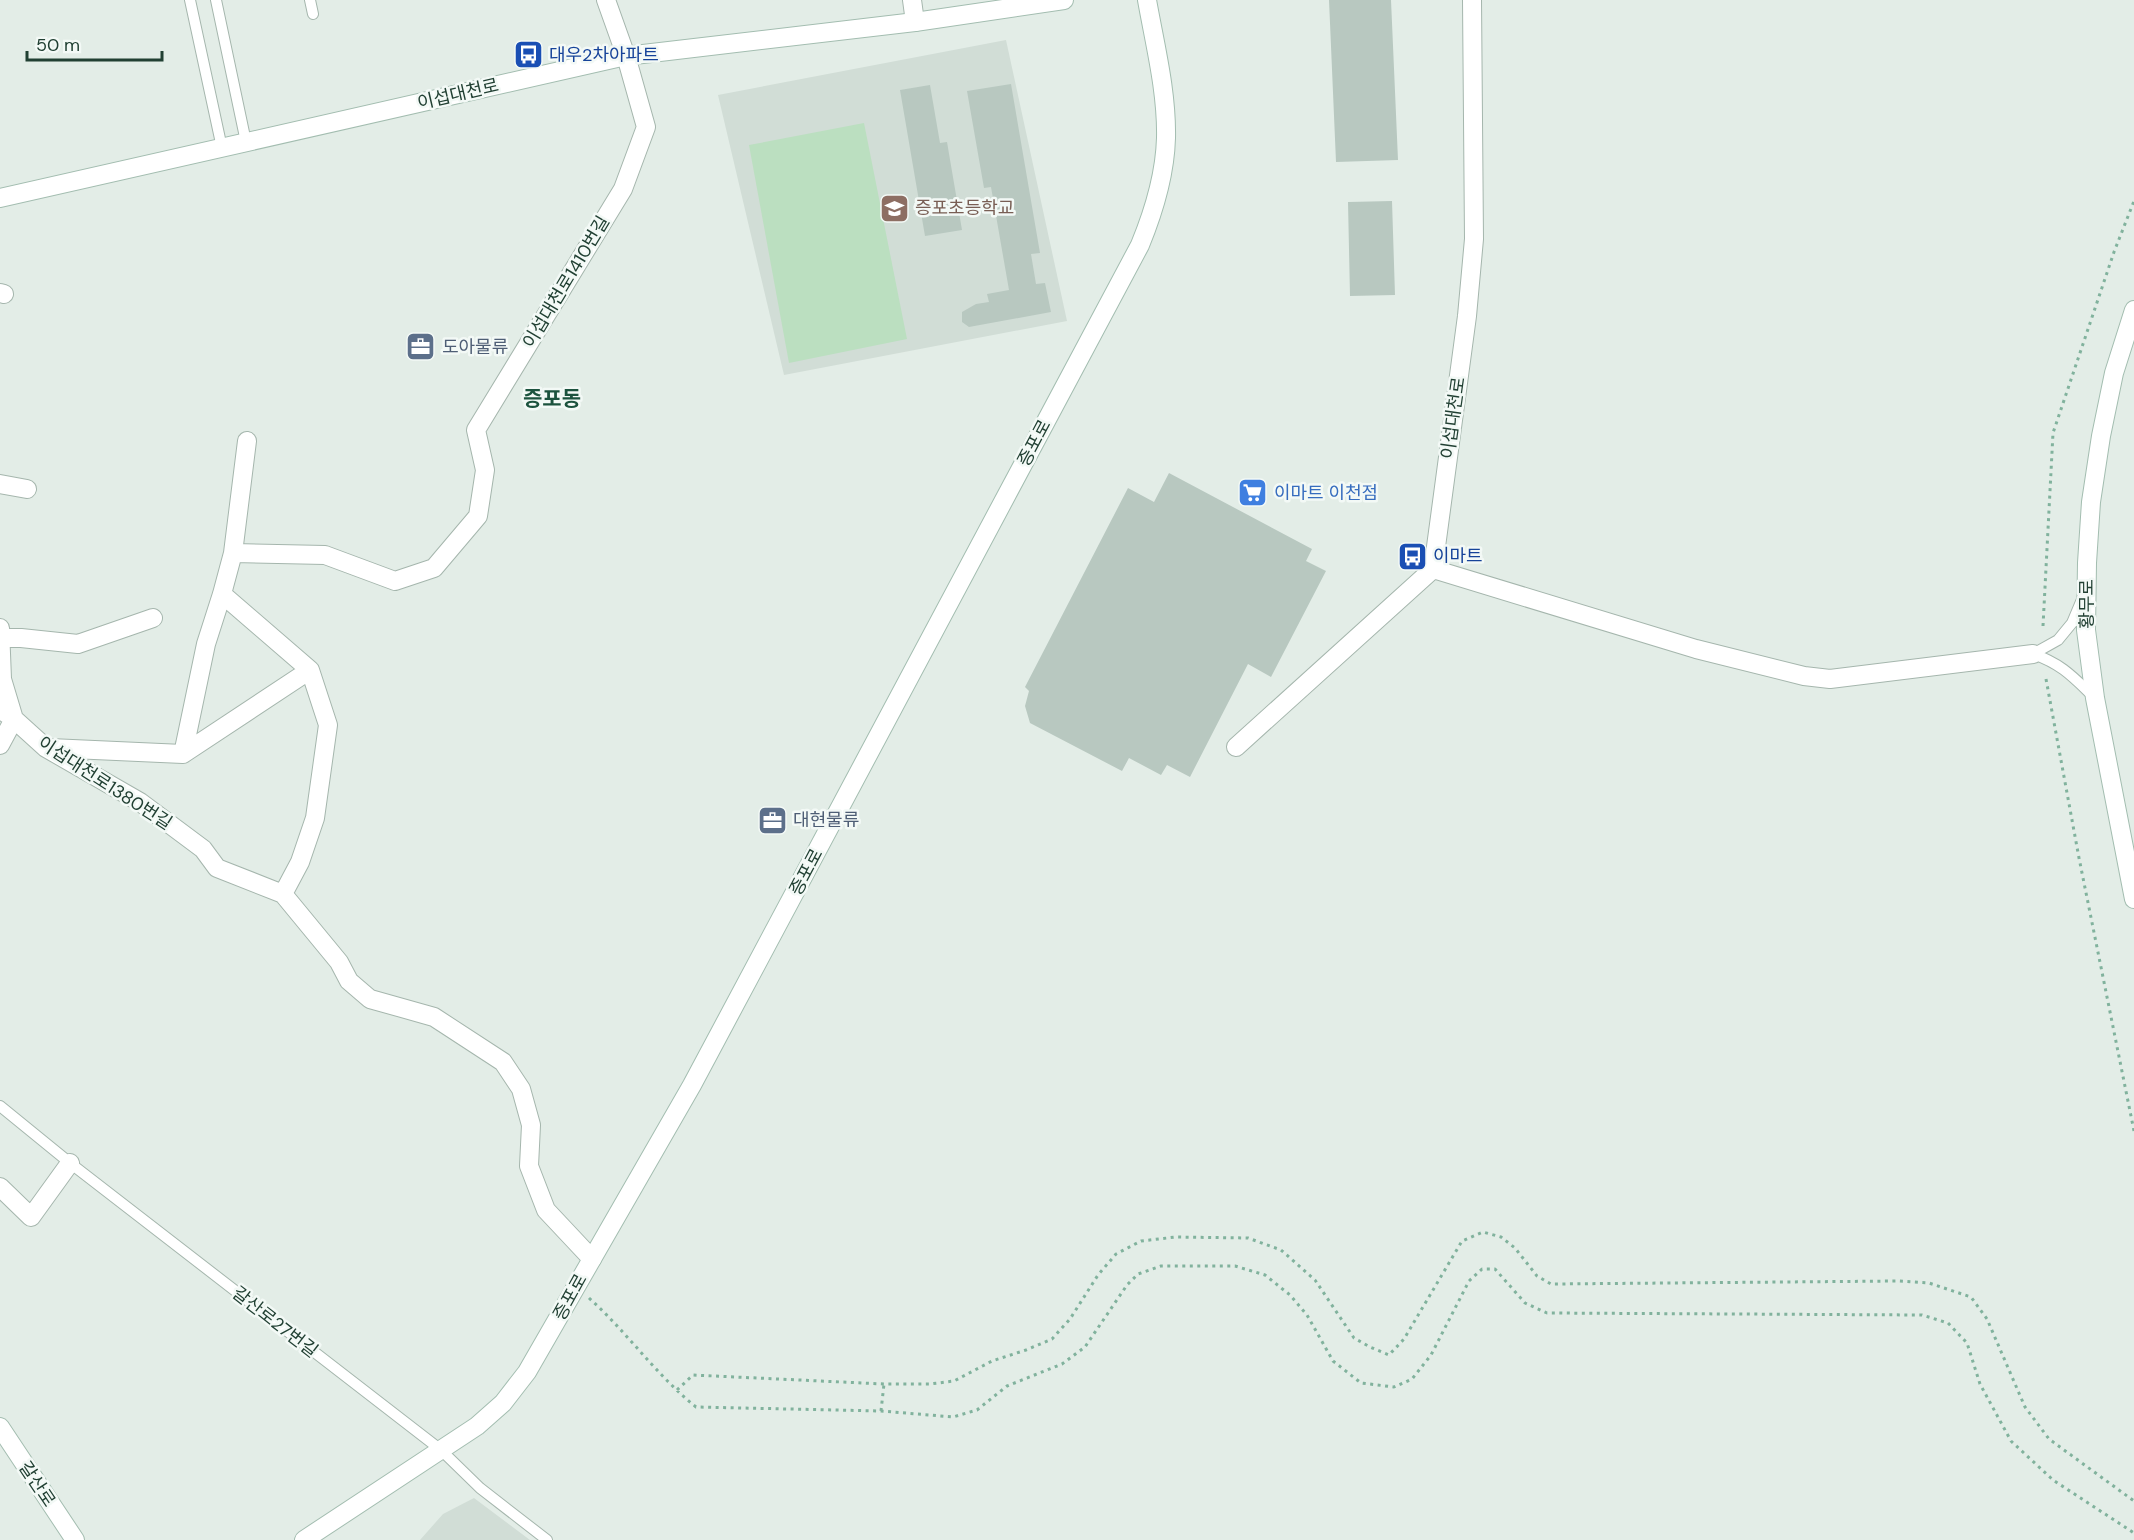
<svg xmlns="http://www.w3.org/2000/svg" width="2134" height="1540" font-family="'DM Sans','Noto Sans KR',sans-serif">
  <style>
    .built { fill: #d1ddd6 }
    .green { fill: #bbdfc0 }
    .building { fill: #b8c8c0 }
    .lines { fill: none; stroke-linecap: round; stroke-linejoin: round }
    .lane-casing { stroke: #a5b6ad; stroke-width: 12 }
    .street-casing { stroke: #a5b6ad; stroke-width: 20 }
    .secondary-casing { stroke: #a3bdb0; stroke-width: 20 }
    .path { stroke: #81b29d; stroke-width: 3; stroke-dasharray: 3 4.5; stroke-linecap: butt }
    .lane { stroke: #fff; stroke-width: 10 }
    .street { stroke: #fff; stroke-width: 18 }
    .secondary { stroke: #fff; stroke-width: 18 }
    .labels { text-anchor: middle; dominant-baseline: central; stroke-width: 5; stroke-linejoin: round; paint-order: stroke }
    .transit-label { font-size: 18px; fill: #164399; stroke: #f3f9f6; text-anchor: start }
    .street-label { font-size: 18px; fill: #214033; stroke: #f3f9f6 }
    .education-label { font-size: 18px; fill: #785e54; stroke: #f3f9f6; text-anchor: start }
    .service-label { font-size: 18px; fill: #4e5e75; stroke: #f3f9f6; text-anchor: start }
    .shop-label { font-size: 18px; fill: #366cbe; stroke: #f3f9f6; text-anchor: start }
    .quarter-label { font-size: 21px; font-weight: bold; fill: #1c533e; stroke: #f3f9f6 }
  </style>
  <rect width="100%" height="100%" fill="#e3ede7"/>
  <path class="built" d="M1006,40L1067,321L784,375L718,95Z
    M474,1498L530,1540H420L443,1514Z"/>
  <path class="green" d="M864,123L907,339L789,363L749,145Z"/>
  <path class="building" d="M1329,0H1391L1398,160L1336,162Z
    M1011,84L1040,253L1031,254L1036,284L1045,283L1051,312L969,327L962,322V312L976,304L989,302L987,294L1009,290L991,187L984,188L967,91Z
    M930,85L940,143L947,142L962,230L925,236L900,90Z
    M1392,201L1395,295L1350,296L1348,202Z
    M1169,473L1312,549L1306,561L1326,571L1271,677L1248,664L1190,777L1167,765L1161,775L1129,758L1122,771L1030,723L1025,706L1029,691L1025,687L1128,488L1154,502Z"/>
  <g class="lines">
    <defs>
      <path id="lane" d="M190,0L222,148
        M216,0L246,142
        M310,0L313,14
        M2033,654L2058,640L2072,623L2083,597
        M2033,654C2062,664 2073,677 2095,698
        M0,1106L70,1163L441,1450L480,1488L547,1540"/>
      <path id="street" d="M912,0L915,22
        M0,293L4,294
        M247,441L233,553L325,555L395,581L434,568L478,516L485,470L476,430L623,189L646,127L626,56L606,0
        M0,484L27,489
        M1433,569L1696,649L1804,676L1830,679L2033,654
        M222,594L310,670L328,725L315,818L300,862L283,894
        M0,628L2,679L14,719L46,748L140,802L203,849L217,868L283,894L339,962L349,981L370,999L434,1017L503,1062L521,1089L531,1125L529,1166L546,1210L592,1259
        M2,638H21L78,644L153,618
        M0,745L14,719L4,712
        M1236,747L1433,569L1467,316L1474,239L1472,0
        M50,748L183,754L206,644L222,594L233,553
        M183,754L310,670
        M0,1187L31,1217L70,1163"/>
      <path id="secondary" d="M0,198L626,56L915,22L1064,0
        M2134,310L2114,373L2101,436L2091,502L2087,563L2086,630L2095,698L2134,899
        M0,1427L75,1540
        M304,1540L477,1426L503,1403L527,1372L692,1085L1140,245C1154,211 1165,175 1166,138C1167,92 1155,45 1147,0"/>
    </defs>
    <use href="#lane" class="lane-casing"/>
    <use href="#street" class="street-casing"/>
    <use href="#secondary" class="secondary-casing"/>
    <path class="path" d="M2043,626L2053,433L2114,252L2134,201
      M2046,679L2079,858L2134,1131
      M589,1298C627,1332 656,1375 696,1407L881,1411L953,1417L977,1410L1007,1386L1062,1364L1085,1347L1127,1285L1138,1274L1161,1266H1235L1265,1275L1290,1295L1307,1315L1333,1361L1361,1383L1394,1387L1412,1379L1431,1355L1469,1281L1482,1269H1495L1525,1303L1547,1313L1922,1315L1948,1323L1967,1343L1980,1384L2011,1441L2053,1480L2134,1533
      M677,1390L693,1375L884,1384H930L954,1381L992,1361L1026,1350L1052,1339L1070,1319L1098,1275L1116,1254L1141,1241L1176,1237L1248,1238L1281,1250L1315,1280L1354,1338L1370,1347L1389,1355L1404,1339L1462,1241L1483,1232L1501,1237L1515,1248L1537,1276L1551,1284L1899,1281L1929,1283L1971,1297L1987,1319L2025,1407L2049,1439L2134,1501
      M881,1411L884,1384"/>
    <use href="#lane" class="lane"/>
    <use href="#street" class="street"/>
    <use href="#secondary" class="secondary"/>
  </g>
  <defs>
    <symbol id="bus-square" viewBox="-11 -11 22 22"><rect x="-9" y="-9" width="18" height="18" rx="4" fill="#1a4fb4" stroke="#f3f9f6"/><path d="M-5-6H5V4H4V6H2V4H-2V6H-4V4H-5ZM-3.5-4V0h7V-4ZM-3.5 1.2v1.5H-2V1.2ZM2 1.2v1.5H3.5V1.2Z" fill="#fff"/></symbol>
    <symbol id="school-square" viewBox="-11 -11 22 22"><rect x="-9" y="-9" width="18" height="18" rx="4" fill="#8d6e63" stroke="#f3f9f6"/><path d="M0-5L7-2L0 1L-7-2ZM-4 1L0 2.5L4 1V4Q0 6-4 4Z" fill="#fff"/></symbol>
    <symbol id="office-square" viewBox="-11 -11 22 22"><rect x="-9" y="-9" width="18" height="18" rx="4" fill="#5c6f8a" stroke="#f3f9f6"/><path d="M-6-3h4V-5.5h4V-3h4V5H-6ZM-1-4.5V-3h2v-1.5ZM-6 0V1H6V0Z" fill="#fff"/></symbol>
    <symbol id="supermarket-square" viewBox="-11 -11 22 22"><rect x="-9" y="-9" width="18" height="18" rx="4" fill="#3f7fe0" stroke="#f3f9f6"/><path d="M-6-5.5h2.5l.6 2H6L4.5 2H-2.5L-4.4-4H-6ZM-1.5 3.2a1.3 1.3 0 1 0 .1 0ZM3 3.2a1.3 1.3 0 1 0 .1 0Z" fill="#fff"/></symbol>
  </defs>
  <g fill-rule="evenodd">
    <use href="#bus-square" x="512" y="38" width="33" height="33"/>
    <use href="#school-square" x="878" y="192" width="33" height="33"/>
    <use href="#office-square" x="404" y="330" width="33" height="33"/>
    <use href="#supermarket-square" x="1236" y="476" width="33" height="33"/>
    <use href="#bus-square" x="1396" y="540" width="33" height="33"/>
    <use href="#office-square" x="756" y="804" width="33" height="33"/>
  </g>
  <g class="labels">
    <g class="transit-label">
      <text x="549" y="55">대우2차아파트</text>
      <text x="1433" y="556">이마트</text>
    </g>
    <g class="street-label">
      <text transform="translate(458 94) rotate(-13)">이섭대천로</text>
      <text transform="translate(566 282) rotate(-59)">이섭대천로1410번길</text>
      <text transform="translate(1453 418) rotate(-82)">이섭대천로</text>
      <text transform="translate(1034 443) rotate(-62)">증포로</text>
      <text transform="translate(2087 604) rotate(-90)">황무로</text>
      <text transform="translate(105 783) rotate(33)">이섭대천로1380번길</text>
      <text transform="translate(806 872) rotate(-62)">증포로</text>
      <text transform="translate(570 1297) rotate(-61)">증포로</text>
      <text transform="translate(275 1322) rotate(38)">갈산로27번길</text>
      <text transform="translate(37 1484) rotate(56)">갈산로</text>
    </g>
    <g class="education-label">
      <text x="915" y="208">증포초등학교</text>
    </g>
    <g class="service-label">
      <text x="442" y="347">도아물류</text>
      <text x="793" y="820">대현물류</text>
    </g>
    <g class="shop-label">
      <text x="1274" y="493">이마트 이천점</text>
    </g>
    <g class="quarter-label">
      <text x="552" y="399">증포동</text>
    </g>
  </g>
  <path d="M27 51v9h135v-9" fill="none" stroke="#214033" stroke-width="3"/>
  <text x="36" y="51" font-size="18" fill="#214033" stroke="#f3f9f6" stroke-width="4.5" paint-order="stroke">50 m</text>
</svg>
